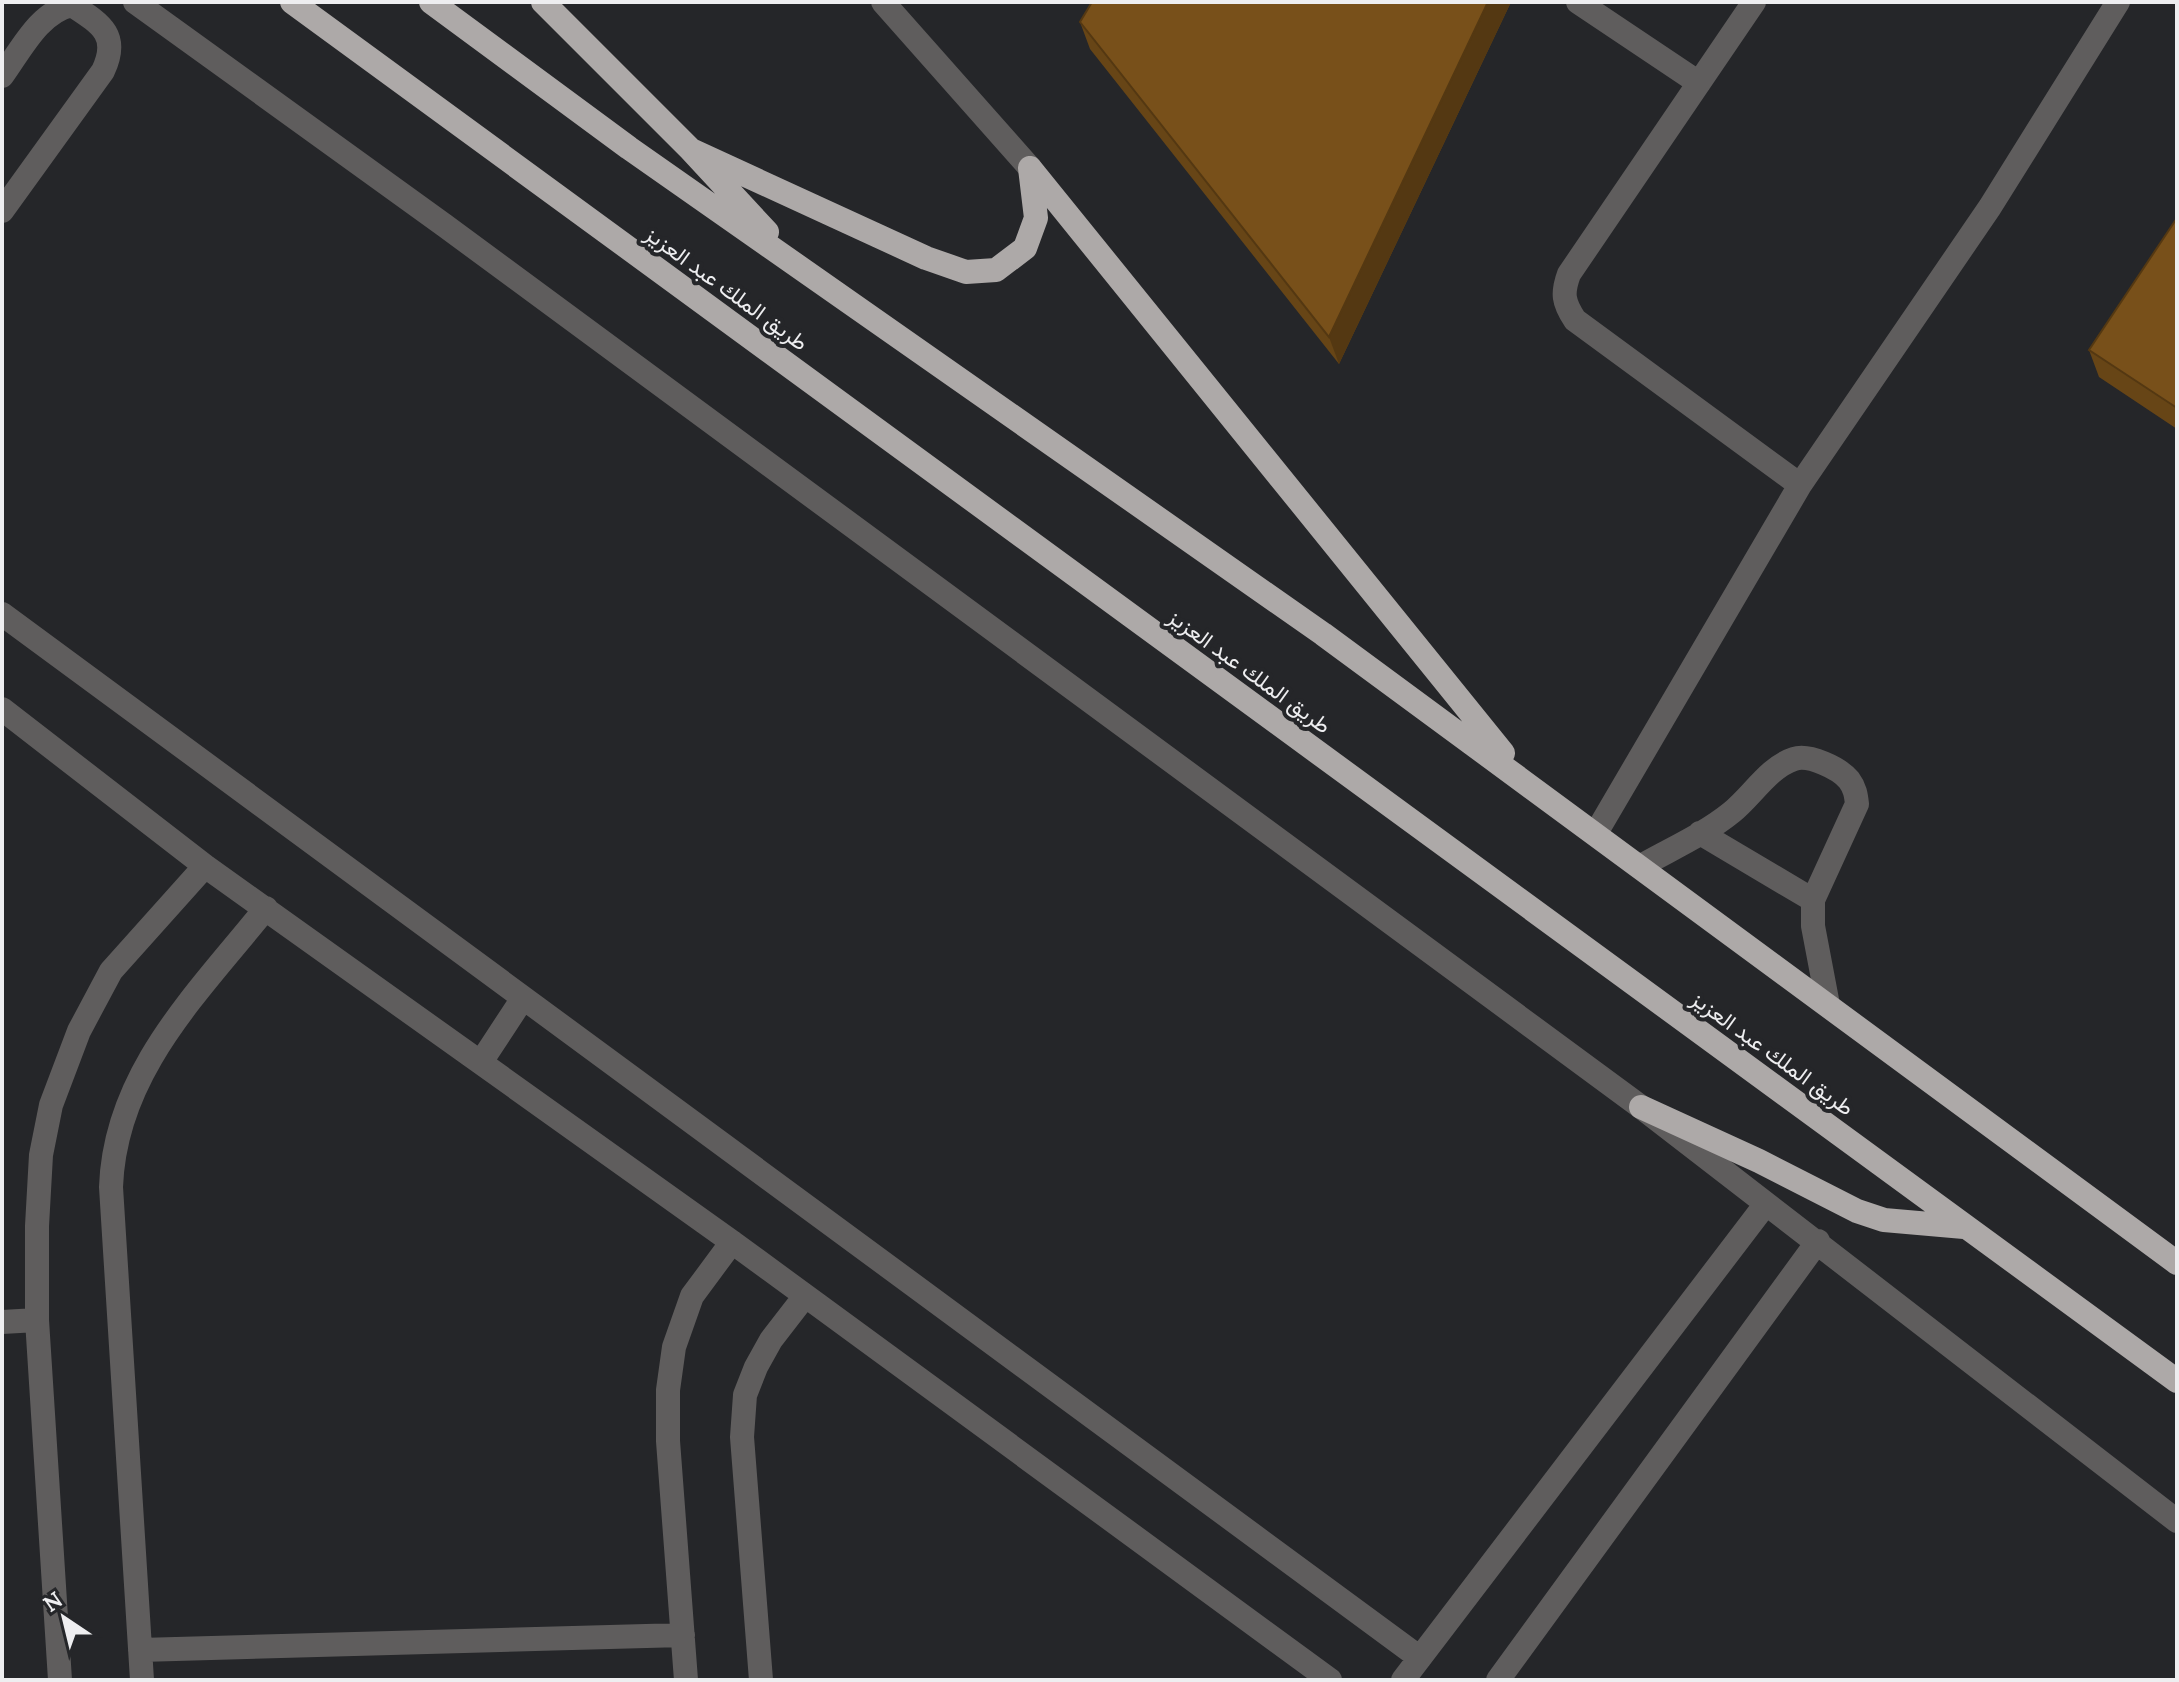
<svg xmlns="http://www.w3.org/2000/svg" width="2179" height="1682" font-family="Lora,Vazirmatn,serif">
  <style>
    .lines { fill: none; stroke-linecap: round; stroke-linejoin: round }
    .minor { stroke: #5f5d5d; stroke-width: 24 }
    .highway { stroke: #ada9a8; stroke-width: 24 }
    .wall { fill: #674516 }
    .shaded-wall { fill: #543812 }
    .building { fill: #78501a; stroke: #543812; stroke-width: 2 }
    .labels { text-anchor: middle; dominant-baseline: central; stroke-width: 8; stroke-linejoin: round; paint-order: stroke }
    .street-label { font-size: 22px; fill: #eeeef0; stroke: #252629 }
  </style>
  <rect width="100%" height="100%" fill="#252629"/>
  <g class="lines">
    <path class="minor" d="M135,2L444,225L1641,1107L2177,1521
      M883,2L1030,168
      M1578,2L1699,83
      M1754,2L1569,274C1562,293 1563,302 1575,320L1800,485
      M2,76C21,50 39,12 72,5C101,24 120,35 103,71L2,211
      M2,614L1420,1658
      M2,709L205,866L732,1242L1330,1680
      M1596,833L1800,485L1990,207L2118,2
      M1700,833L1813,900
      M1641,866C1671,849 1705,834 1732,812C1752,796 1769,767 1794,759C1809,754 1839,768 1849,780C1855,788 1856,795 1857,804L1813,900V926L1828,1005
      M481,1062L523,998
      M2,1322L37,1320
      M140,1650L683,1635
      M60,1680L37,1320V1226L41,1155L51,1105L79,1031L111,971L205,866
      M142,1680L111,1187C115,1072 198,993 266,908
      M686,1680L668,1441V1390L674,1347L692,1296L732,1242
      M761,1680L742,1437L745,1395L756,1367L771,1340L805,1296
      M1403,1680L1765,1205
      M1498,1680L1818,1241"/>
    <path class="highway" d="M292,2L2177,1381
      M431,2L629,148L1323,634L2177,1263
      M543,2L691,150L767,232
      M691,150L926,258L966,272L996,270L1025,248L1036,218L1030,168
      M1030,168L1503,753
      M1641,1107L1759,1161L1857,1211L1884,1220L1964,1227"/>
  </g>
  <path class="wall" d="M1092,2H1511L1339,364L1090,49L1080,22Z
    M2177,218V429L2099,377L2089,350Z"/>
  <path class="shaded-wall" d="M1488,2H1511L1339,364L1329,337Z"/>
  <path class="building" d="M1092,2H1488L1329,337L1080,22Z
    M2177,218V408L2089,350Z"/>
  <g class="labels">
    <g class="street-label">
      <text transform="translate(727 288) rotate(36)">طريق الملك عبد العزيز</text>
      <text transform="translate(1250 671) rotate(36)">طريق الملك عبد العزيز</text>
      <text transform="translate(1773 1053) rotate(36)">طريق الملك عبد العزيز</text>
    </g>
  </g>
  <rect width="2179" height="1682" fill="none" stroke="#eeeef0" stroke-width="8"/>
  <g transform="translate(64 1618) rotate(325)" stroke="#252629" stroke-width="6" paint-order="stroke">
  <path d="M0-6L14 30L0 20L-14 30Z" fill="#eeeef0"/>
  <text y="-12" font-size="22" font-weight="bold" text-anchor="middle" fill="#eeeef0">N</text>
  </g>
</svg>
